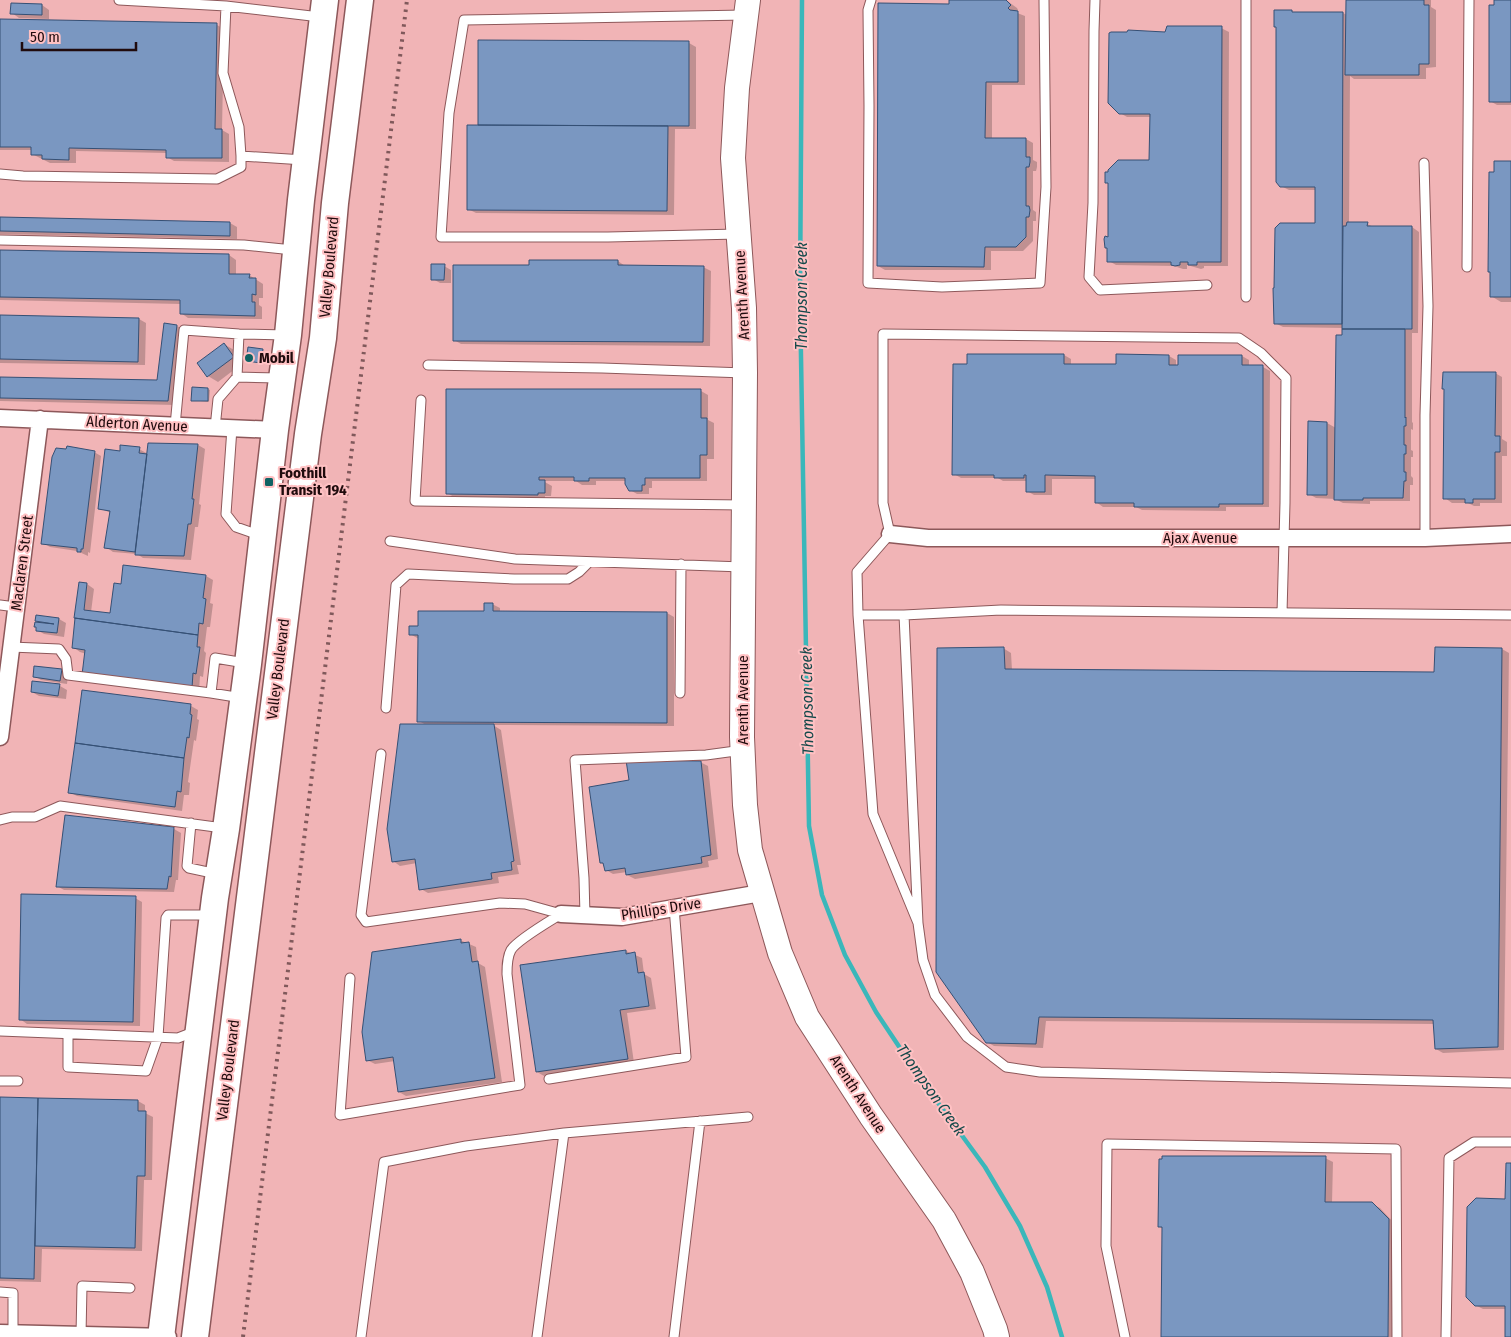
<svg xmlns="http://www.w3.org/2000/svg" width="1511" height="1337" font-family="'Fira Sans Condensed',sans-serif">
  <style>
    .shadow { fill: #0003 }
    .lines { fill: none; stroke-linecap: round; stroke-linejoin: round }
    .stream { stroke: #3ab7ba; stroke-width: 4.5 }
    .building { fill: #7a97c1; stroke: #355075 }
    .lane-casing { stroke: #8d585a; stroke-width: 11 }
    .street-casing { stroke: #8d585a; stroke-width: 19 }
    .secondary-casing { stroke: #8d585a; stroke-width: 26 }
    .primary-casing { stroke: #8d585a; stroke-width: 29 }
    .lane { stroke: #fff; stroke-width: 9 }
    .street { stroke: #fff; stroke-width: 16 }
    .secondary { stroke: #fff; stroke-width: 24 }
    .primary { stroke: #fff; stroke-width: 26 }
    .rail { stroke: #80595b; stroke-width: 4; stroke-dasharray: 2.5 5; stroke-linecap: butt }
    .poi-dot { fill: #106263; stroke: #ffc1c3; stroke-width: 2 }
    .labels { text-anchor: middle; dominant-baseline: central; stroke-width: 4; stroke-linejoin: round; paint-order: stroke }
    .street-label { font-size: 15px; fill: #200b0d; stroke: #ffc1c3 }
    .poi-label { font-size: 15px; font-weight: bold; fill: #200b0d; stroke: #ffc1c3; text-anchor: start }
    .water-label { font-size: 16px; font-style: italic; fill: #14494a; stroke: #ffc1c3 }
  </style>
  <rect width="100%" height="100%" fill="#f1b4b6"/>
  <path class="shadow" d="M951,0H1006L1017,8L1018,10L1015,12L1025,16V85H992V139H1026L1033,143V160L1037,162V167L1036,171H1033V210L1036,212V221H1033V241L1023,251H991V270H885L878,266Z
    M1347,0H1431V7L1436,10V67L1426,68V79H1354L1350,76L1349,223L1367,224L1374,227H1412L1419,232L1418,333H1412V422L1413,423V430L1411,429V450L1413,451V457H1411V476L1413,478V485H1410V501H1370V504L1343,503L1335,499L1316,498L1309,494V423H1327L1336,428L1344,328L1283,327L1275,323L1316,224V190H1289L1281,186L1291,11L1295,13H1343L1347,15Z
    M1496,0H1511V105H1497L1490,101Z
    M42,5L49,10V19L19,18L12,13Z
    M0,20L217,25L224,29L222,130L229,134V162L174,161L167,157V153L76,151V163H50L32,154V150H0Z
    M1221,28L1229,32L1228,266H1204V268L1201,269L1187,265V269H1183L1174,266L1116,265L1109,261V184L1106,182L1151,161V117H1127L1120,113L1166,33Z
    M479,41L689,43L696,47V129H675L674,215L476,213L468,209L479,126Z
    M1511,163V302H1501L1491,296L1495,174Z
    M0,219L230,223L237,227V239L0,234Z
    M0,251L229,255L236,260V275H249L263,284V298H259V305L262,307V319L188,318L181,313V304L0,300Z
    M618,261L625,266L703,267L711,271L710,346L461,344L454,340L531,266Z
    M444,266L451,270V283H440L433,279Z
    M0,316L139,319L146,323L145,365L0,363Z
    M165,324L177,326L184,330L175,405L0,401V379L158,382Z
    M224,344L234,350L243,363L218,382L208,376Z
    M262,350L264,351L263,363L249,361Z
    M1064,355L1071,359V365L1117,366L1169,356L1176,360V366L1242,356L1249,360V366L1263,367L1270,371L1269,507H1226V511L1142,510L1136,507H1103L1096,502V479H1052V495H1034L1027,491V481H1003L998,478H961L954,474L968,365Z
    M1495,373L1502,377V439L1507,442V456H1502V503H1480V506H1474L1468,503H1452L1445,498Z
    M208,389L210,390L209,402L192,400Z
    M701,391L708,395V420L714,423V459H707V481H652V488H649V494H637L630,490L626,481H596V485H582L576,481H543L552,486L551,496H545V498L454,497L447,493Z
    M149,444L198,445L205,449L199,504L201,505L198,527H195L191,560L143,558L137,554L113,552L106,547L111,513L99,508L121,452L139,449L148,454Z
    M94,452L101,456L90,553L88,552V556L77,551L50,547L43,543Z
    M206,576L213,580L210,603L213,604L210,627H207L204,651L206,653L203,677L200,676L199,691L80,652L73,647L87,584L94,589L91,612L112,615Z
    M492,604L500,608V612L667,613L674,617V726L493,725L501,730L521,865H517L519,874L498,877L499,883L428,893L421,889L417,863L400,866L393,861L426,725L419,721V639L410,634L485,612Z
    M37,616L59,619L66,623L64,637L44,634L37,630L36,623L41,622L36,620Z
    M1003,648L1011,653L1012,670L1435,673L1502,649L1509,653L1504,1050L1443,1053L1436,1049L1435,1024L1046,1021L1043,1048L994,1046L987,1042Z
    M61,671L68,675L67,684L41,680L34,676Z
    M60,686L67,690L66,699L39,696L32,692Z
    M191,706L198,710L197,719L199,720L196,741L194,740L188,782L190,783L189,795H184L182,811L77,796L69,792Z
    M700,762L708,766L718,859L708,861L709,867L635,879L627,875V872L613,874L606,870L605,865L601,862L630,781Z
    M66,816L174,829L181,833L178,880H176L174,892L64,890L57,886Z
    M135,898L142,902L140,1026L27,1024L20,1019Z
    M460,940L476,947L478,963L485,967L502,1082L406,1096L399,1092L395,1061L375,1064L367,1060Z
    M626,951L642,958L644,974L651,978L656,1009L627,1013L634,1063L544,1076L537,1072Z
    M0,1098L138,1101L145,1105V1113L153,1117L152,1180H144L142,1251L42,1249L41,1282L0,1281Z
    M1325,1158L1333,1162L1332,1203L1372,1204L1380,1208L1396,1225L1395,1337H1162L1163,1229L1160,1227L1164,1161Z
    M1511,1164V1337H1506V1309H1483L1475,1305L1507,1200Z"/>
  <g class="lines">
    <path class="stream" d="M802,0L800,298L809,826L822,895L845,955L876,1012L922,1081L985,1167L1020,1226L1047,1287L1062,1337"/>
  </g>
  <path class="building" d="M949,0H1006L1011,5L1008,8L1010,10L1018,11V82H986L985,138H1026V157H1030V162L1029,167H1026V206H1029L1030,210L1029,217H1026V237L1016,247H985L984,267L877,266L878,3L949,4Z
    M1346,0H1424V5H1429V64H1419V75H1345Z
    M1494,0H1511V102H1489V5H1494Z
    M11,3L42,4V15L10,14Z
    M1274,10H1292V12H1343L1342,324H1274L1273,288H1274L1275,228L1280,223H1315V187H1280L1276,182V27H1274Z
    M0,19L217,23L215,129H222V158H166V150L69,148V160L42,159V155H31V147H0Z
    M1167,26H1222L1221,262H1197V265H1188V262H1180V265L1175,266L1171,265V262H1107V248H1105L1104,239L1105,236L1108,237V183H1105V172H1108V170L1118,160H1149L1150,114H1119L1108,103L1109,33L1111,32H1127L1128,30L1165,32Z
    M478,40L689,41V126L478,125Z
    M467,125L668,126L667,211L467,210Z
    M1494,161H1511V297H1490V272H1488L1489,172H1494Z
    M0,217L230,222V236L0,231Z
    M1347,222H1368L1367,226H1412V329H1342L1343,226H1346Z
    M0,250L229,254V274H250L249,278H256V295L252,294V302H255V316L180,314V300L0,297Z
    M529,260H618V265L704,266L703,342L453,341V265H529Z
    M431,264H445L444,280H431Z
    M0,315L139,318L138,362L0,359Z
    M164,323L177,325L168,401L0,398V377L157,380Z
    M1342,329H1405V418L1406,417V426H1404V445H1406V454H1404V472H1406V481H1404L1403,498H1363V500H1334L1336,335H1342Z
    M224,343L234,357L207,377L197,363Z
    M248,347L263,349L261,363L246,361Z
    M967,354H1064V364H1116V354L1169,355V365H1178V355H1242V365H1263V504H1219V507H1134V503H1095V476L1045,475V492H1026V475H1024V478H994V475H952L953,364H967Z
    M1443,372H1496L1495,436H1500V452H1495V499H1473V503H1465V499H1443L1444,389H1442Z
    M192,387L208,388V401H191Z
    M446,389H701V418H707V455H700V478H645V485H642V491H629L625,484V478H589V481H574V477H539V480H545V493H538V495L446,494Z
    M1308,421L1327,422V495H1307Z
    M148,443L198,444L192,499H194L191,524H188L184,556L135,555Z
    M120,445L140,447L139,453L147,454L135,552L104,548L110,511L98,509L105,449L120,451Z
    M67,446L95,451L83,549H81V552H77V548L41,544L52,457L56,448L66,449Z
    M123,565L206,575L203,598L206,599L203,624L199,623L198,635L74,618L79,582L87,583L84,610L110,613L114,583L121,584Z
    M484,603H493V611L667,612V723L417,722L418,635H409V626H418V611H484Z
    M36,615L59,618L57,633L36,631V627H34L35,622L54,624L35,621Z
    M75,618L198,635L197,647H200L196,674L193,673L192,688L82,675L85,650L72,648Z
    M1004,647L1005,669L1434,672L1435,647L1502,648L1498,1047L1435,1049L1433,1020L1039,1017L1036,1044L986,1043L936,972L937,648Z
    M34,666L62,669L60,681L33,677Z
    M32,681L60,684L58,696L31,692Z
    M82,690L191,704L190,714L192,715L189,738L187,737L184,758L75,743Z
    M400,724H494L514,861L511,862L512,870L491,873L492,879L419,890L415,859L392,862L387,829Z
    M75,743L184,758L181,792L177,791L175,807L68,793Z
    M626,760L701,761L711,855L701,857L702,863L626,875L625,868L605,871L603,863H600L589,787L629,780Z
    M65,815L174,827L171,877L169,876L167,889L56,887Z
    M21,894L136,896L133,1022L19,1020Z
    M461,939V943L469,942L472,962L478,961L495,1078L398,1092L393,1057L366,1061L362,1032L372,952Z
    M626,950V954L635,952L638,973L644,972L649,1006L620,1010L628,1059L536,1072L520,965Z
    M0,1097L38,1098L34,1279L0,1278Z
    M38,1098L138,1100V1111H146L145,1176H137L135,1248L35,1246Z
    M1162,1156H1326L1325,1202H1372L1389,1219L1388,1337H1161L1162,1227H1158L1159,1159H1162Z
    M1506,1163H1511V1337H1505V1306H1475L1466,1297L1467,1207L1476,1198L1505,1199Z"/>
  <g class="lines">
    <defs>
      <path id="lane" d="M119,0L226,6L320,17
        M871,0L868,10L869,106L868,283L942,287L1040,283L1046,187L1044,0
        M1095,0L1094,31L1093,203L1089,277L1100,290L1207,285
        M226,6L223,73L239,127L241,156L304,160
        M1424,163L1428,306L1425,415V538
        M0,174L23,176L217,179L241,167V156
        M738,234L608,237H441L449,113L464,20L745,15
        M0,240L244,245L293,250
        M1467,267L1469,0
        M1246,297V0
        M428,365L602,368L745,373
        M237,377L239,334
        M421,400L415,501L744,505
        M175,426L184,330L239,334L286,335
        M215,428L218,399L237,377L279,378
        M232,428L226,514L236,527L259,535
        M390,541L515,559L743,567
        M0,605L16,607
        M858,615H904L918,923L873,814L858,615L857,572L890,534L883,503V334L1239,338L1261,353L1286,378L1285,503L1282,613
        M904,615L1001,610L1511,615
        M11,647L59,649L66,659L68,675L211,693L242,698
        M211,693L215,658L245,663
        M680,693L681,564
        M386,708L396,585L408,574L514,579H568L579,572L589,562
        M381,754L362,907L361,915L366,922L500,903L525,904L561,914
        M0,820L12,817H35L60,806L223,828
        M191,823L187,866L189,868L217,874
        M585,916L584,878L575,760L706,755L743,750
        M918,923L923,960L935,995L967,1037L1006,1067L1040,1072L1511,1083
        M350,978L340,1115L520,1085L507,974C507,966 507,957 511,950C517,940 550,921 561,914
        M0,1031L178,1038L196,1031
        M68,1034V1067L146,1071L158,1037L166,918L168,915H211
        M549,1079L686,1057L674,907
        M0,1081H18
        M564,1133L748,1117
        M0,1292L13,1293V1334
        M81,1335L82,1286L130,1288
        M361,1337L384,1162L466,1146L564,1133L537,1337
        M674,1337L700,1121
        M1125,1337L1106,1246L1107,1144L1396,1149L1397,1337
        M1446,1337L1449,1158L1474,1142H1511"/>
      <path id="street" d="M0,418L275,430
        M890,534L928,538H1425L1511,534
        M0,737L40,419
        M561,914L622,917L761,893
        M0,1333L168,1337"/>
      <path id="secondary" d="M748,0L737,88L733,158L744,308L745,373L742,737L745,805L750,850L780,953L807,1017L871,1116L944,1220L972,1272L995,1329L997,1337"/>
      <path id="primary" d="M161,1337L215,898L226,829L248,664L275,430L288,335L301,200L325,0
        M195,1337L308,434L323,338L335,203L360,0"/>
    </defs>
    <use href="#lane" class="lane-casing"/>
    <use href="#street" class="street-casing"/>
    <use href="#secondary" class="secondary-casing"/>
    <use href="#primary" class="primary-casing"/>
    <use href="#lane" class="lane"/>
    <use href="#street" class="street"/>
    <use href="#secondary" class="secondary"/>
    <use href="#primary" class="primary"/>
    <path class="rail" d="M243,1337L407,0"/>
  </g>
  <g class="poi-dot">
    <circle cx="249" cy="358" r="5"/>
    <rect x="264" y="477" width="10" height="10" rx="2.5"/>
  </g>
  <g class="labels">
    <g class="street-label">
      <text transform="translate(329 267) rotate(-85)">Valley Boulevard</text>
      <text transform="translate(742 295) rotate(-93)">Arenth Avenue</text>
      <text transform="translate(137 424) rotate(3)">Alderton Avenue</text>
      <text x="1200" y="538">Ajax Avenue</text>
      <text transform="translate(22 563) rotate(-83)">Maclaren Street</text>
      <text transform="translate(278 669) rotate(-83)">Valley Boulevard</text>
      <text transform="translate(743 700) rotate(-90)">Arenth Avenue</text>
      <text transform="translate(661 909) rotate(-9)">Phillips Drive</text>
      <text transform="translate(228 1070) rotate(-83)">Valley Boulevard</text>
      <text transform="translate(858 1094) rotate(57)">Arenth Avenue</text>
    </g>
    <g class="poi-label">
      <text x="259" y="358">Mobil</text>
      <text x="279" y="473">Foothill<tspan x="279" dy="17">Transit 194</tspan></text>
    </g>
    <g class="water-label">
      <text transform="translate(801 296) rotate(-90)">Thompson Creek</text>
      <text transform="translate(807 701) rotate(-91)">Thompson Creek</text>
      <text transform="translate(931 1090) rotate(55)">Thompson Creek</text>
    </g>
  </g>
  <path d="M22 42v8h114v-8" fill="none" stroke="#200b0d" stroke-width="2.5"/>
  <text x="30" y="42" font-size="15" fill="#200b0d" stroke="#ffc1c3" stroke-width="4" paint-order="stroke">50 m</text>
</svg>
